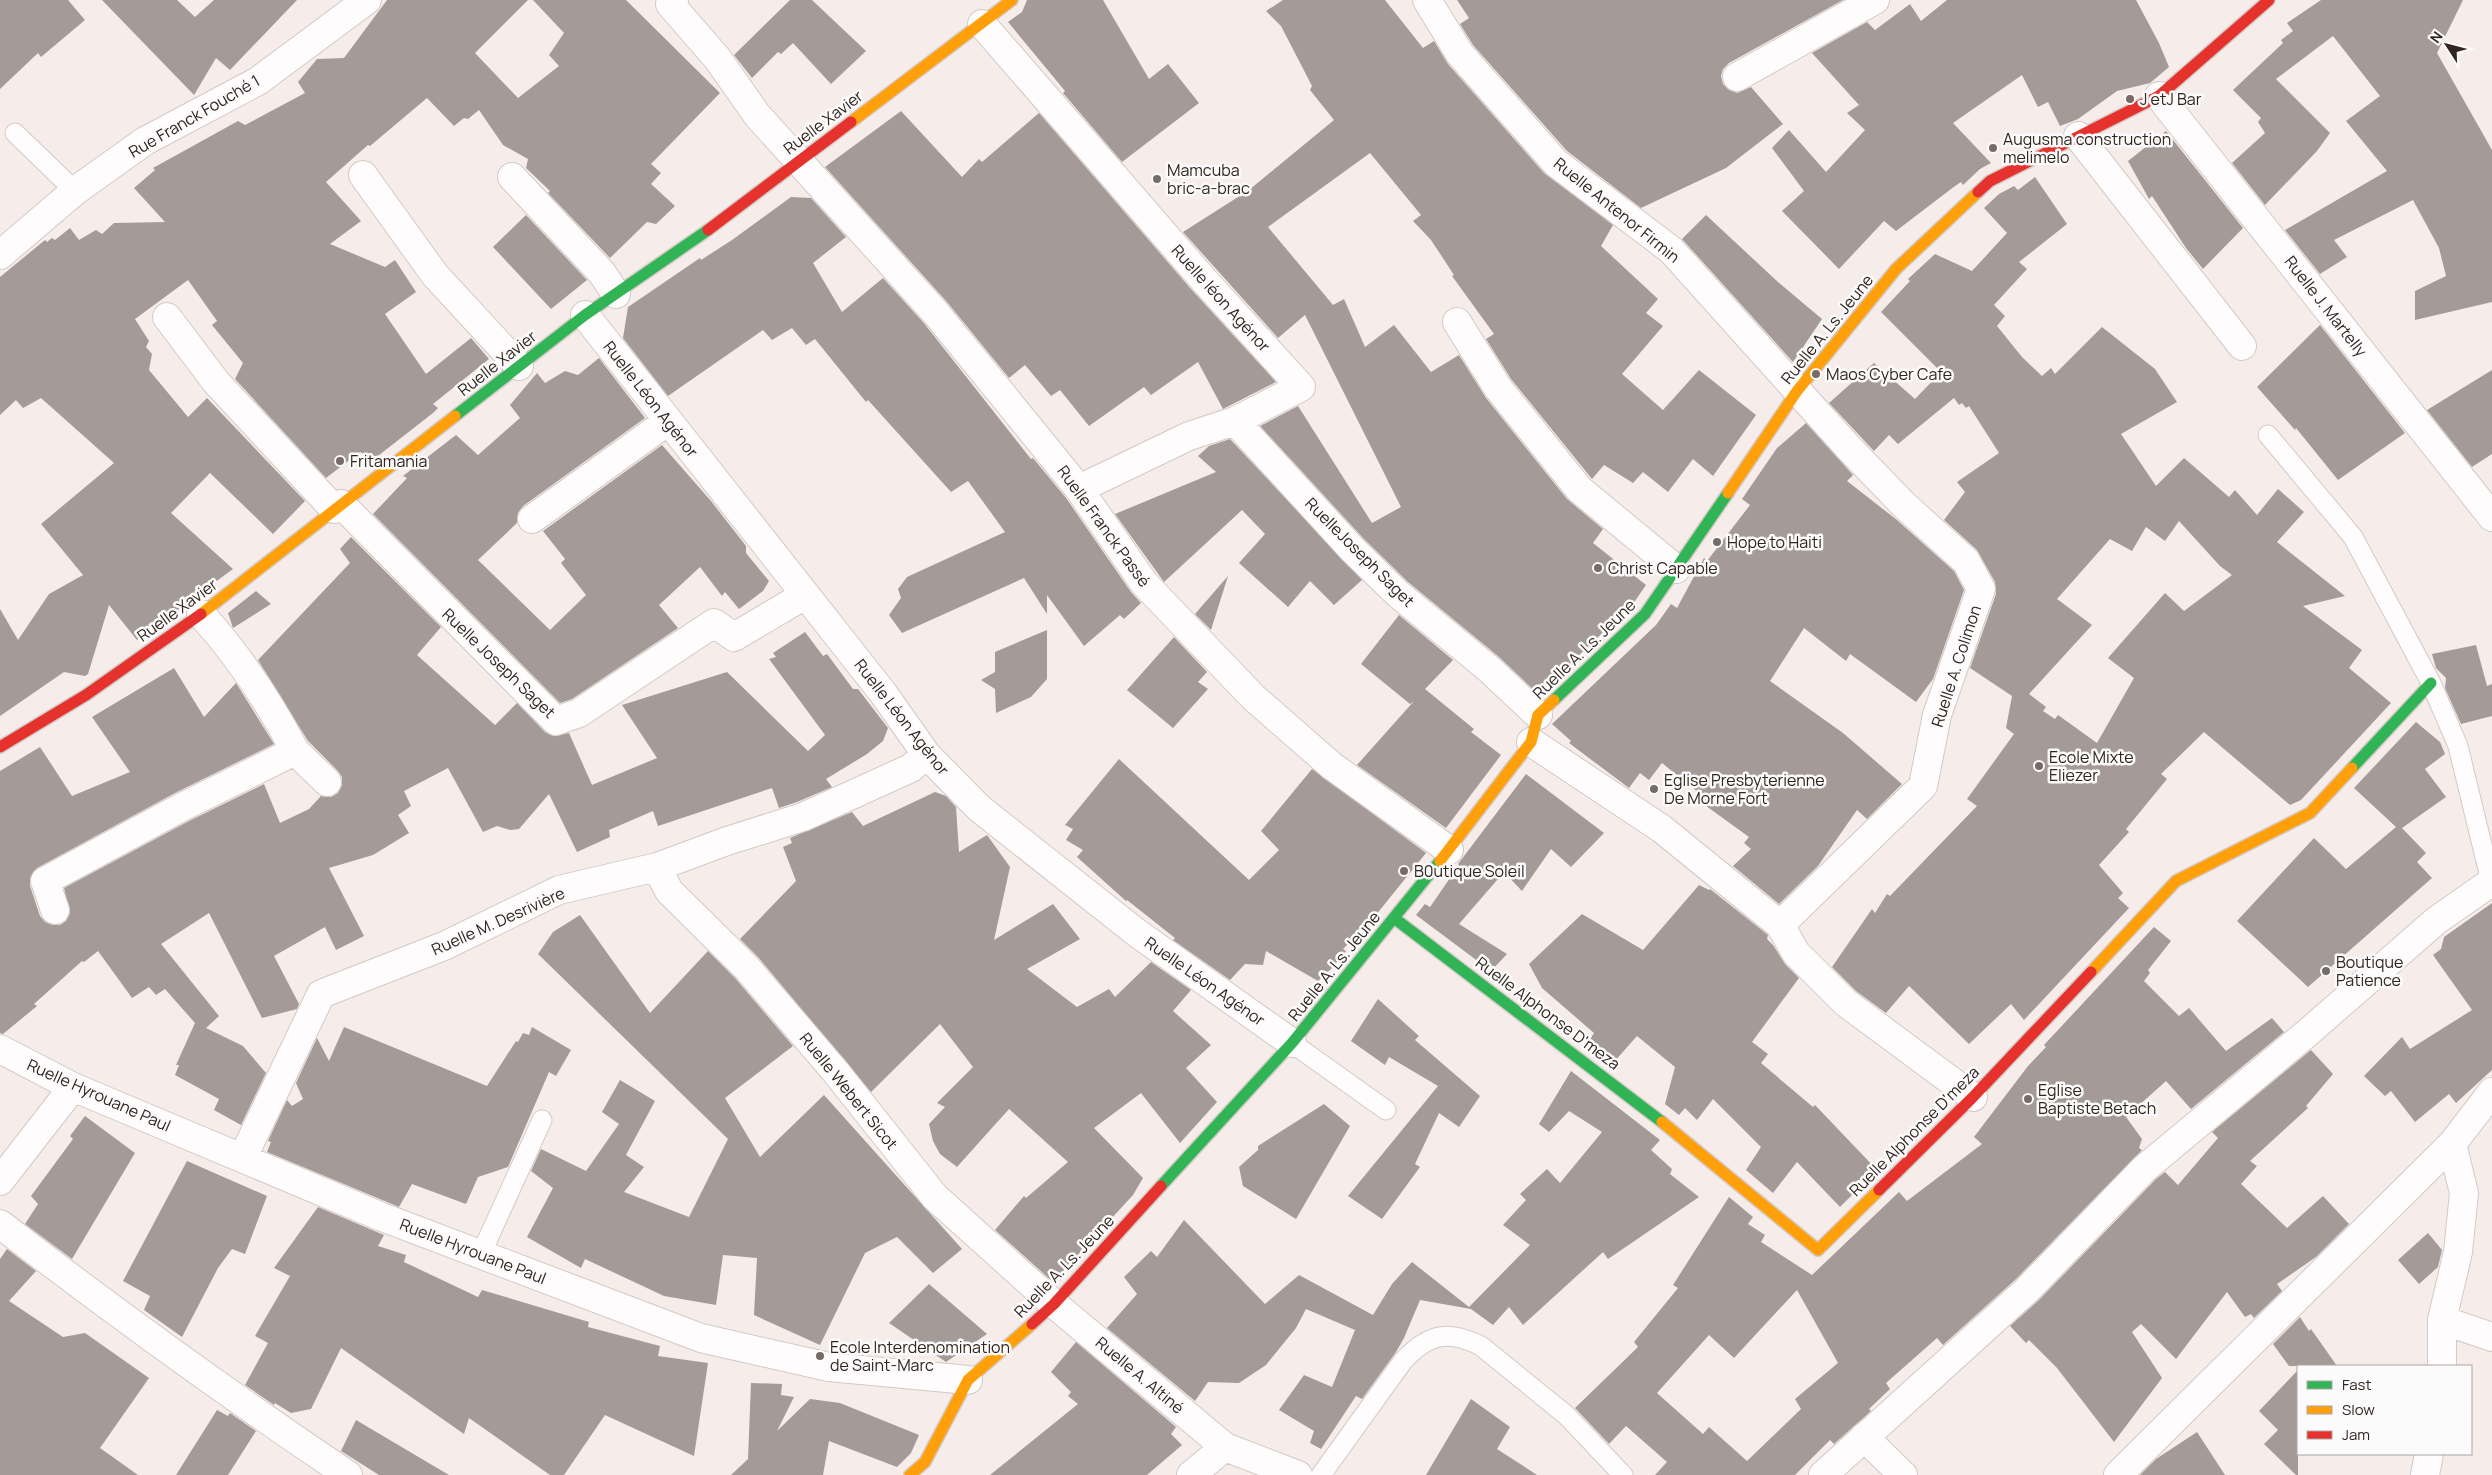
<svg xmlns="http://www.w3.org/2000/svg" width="2492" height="1475" font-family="Manrope,sans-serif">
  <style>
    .building { fill: #a49a98; fill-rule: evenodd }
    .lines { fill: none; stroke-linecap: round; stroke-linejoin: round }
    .lane-casing { stroke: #d3c9c6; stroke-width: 21 }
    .street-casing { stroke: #d3c9c6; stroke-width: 30 }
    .fast-casing { stroke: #d3c9c6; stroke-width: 14 }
    .slow-casing { stroke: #d3c9c6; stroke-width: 14 }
    .jam-casing { stroke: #d3c9c6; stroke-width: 14 }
    .lane { stroke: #fefcfc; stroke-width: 19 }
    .street { stroke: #fefcfc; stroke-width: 28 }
    .fast { stroke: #30b455; stroke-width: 11 }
    .slow { stroke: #ff9f0a; stroke-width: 11 }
    .jam { stroke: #e5322d; stroke-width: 11 }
    .poi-dot { fill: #776a67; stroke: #fbfbfb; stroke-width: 2 }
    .labels { text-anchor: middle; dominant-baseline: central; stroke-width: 5; stroke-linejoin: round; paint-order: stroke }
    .poi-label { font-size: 16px; fill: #322421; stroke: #fbfbfb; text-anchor: start }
    .street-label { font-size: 16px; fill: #322421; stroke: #fbfbfb }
  </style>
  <rect width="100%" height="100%" fill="#f6edea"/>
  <path class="building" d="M0,0H68L85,20L41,57L38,53L0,89Z
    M102,0H177L195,17L214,0H297L230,70L216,58L194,95Z
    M387,0H528L475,53L518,98L559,66L549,55L564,33L533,0H626L720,93L651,164L661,173L651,184L675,206L656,224L647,222L610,258L548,193L550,191L526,168L528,159L503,145L479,110L468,119L464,118L454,126L427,98L370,146L368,145L326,182L361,221L330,244L385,267L395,260L416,292L385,314L426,374L471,338L489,359L433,404L438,408L433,413L374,459L360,452L326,478L235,379L243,363L212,325L217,321L188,280L135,319L149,341L146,347L152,354L149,370L188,417L207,398L305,501L273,534L210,473L171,513L233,569L137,640L109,605L88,674L85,676L64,672L0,716V609L18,640L49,594L83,575L41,524L114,463L41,398L23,408L16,400L0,415V277L45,240L47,242L52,238L55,240L70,228L79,240L96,230L102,234L114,223L165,222L134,188L155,170L153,168L238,121L245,125L305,93L298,82L317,59L344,58Z
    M790,0H812L866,51L831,84L793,43L781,54L778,52L752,78L734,55Z
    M1027,0H1103L1149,79L1168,64L1199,103L1122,162L1063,93L1065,91L1008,22L1022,12Z
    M1283,0H1385L1423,48L1434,41L1448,64L1544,173L1613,225L1601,246L1658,299L1646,313L1663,326L1622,374L1663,410L1699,370L1756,415L1713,476L1693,459L1668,492L1643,472L1633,483L1604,465L1592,479L1511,379L1486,339L1494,334L1452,276L1454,275L1431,240L1413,221L1421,215L1370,153L1268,227L1333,305L1344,299L1365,347L1394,325L1431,372L1459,355L1486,398L1567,499L1603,529L1593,543L1646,585L1633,604L1538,694L1499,657L1408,582L1363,538L1260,426L1298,406L1372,523L1401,507L1305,315L1278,338L1183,232L1249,190L1334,120L1310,90L1312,86L1281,26L1266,11Z
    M1457,0H1843L1729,63L1723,69L1721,76L1723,84L1729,90L1737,93L1751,87L1783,124L1726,168L1641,208L1567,151L1473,45L1460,24L1469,18Z
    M1947,0H2136L2159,43L2169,67L2150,83L2117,91L2078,119L2060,126L2048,102L2038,107L2022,75L1953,123L1991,163L1980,169L1963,185L1961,182L1955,186L1896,231L1884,221L1839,269L1782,211L1804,191L1772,148L1789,130L1826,172L1865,130L1847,113L1859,105L1812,53L1867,22L1875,30L1910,4L1921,21Z
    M2321,0H2463L2437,53L2492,150V302L2415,320V291L2446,276L2439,248L2413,200L2334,240L2347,257L2320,274L2285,230L2387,171L2346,121L2380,96L2333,36L2276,79L2330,133L2317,151L2265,205L2232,163L2265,133L2258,122L2261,118L2233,90L2283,43L2281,40L2293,31L2287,23Z
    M901,111L962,177L979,159L982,162L1039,113L1191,289L1276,382L1223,409L1198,362L1151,395L1144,387L1089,426L1060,390L1051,396L1025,365L1009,378L947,302L825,167Z
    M2166,131L2243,228L2203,269L2186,248L2152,196L2149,199L2128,161Z
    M2035,177L2067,224L2019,262L2027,269L1994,305L2005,316L1997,326L2022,357L2042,376L2051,368L2055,374L2102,327L2155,369L2177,402L2121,434L2156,486L2184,458L2229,497L2235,490L2257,515L2278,489L2304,512L2277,542L2345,596L2303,606L2362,650L2349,668L2391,703L2301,800L2290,805L2204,732L2161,774L2167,779L2126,829L2129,832L2099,865L2123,893L2118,898L2129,908L2024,1020L2011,1004L1969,1044L1909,986L1886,1013L1856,991L1832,967L1872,909L1875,913L1887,894L1890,896L1977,806L1967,799L2014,734L2006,728L2012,696L1970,668L1996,594L1995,582L1977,550L1944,520L1965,492L1957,482L1999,453L1969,406L1966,408L1962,403L1959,405L1954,398L1898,444L1889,435L1874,451L1829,403L1874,363L1915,399L1941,372L1881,312L1910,281L1908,279L1935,254L1972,271L2007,233L1984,208L1999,194L2014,186L2018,190ZM2179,521L2220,566L2232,575L2184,611L2165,593L2108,658L2134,678L2097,743L2058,715L2055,719L2043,711L2046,707L2029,694L2092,625L2057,599L2110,539L2132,551L2146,527L2165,541Z
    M791,197L811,198L846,237L813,263L842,312L883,278L923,322L1031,459L1033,458L1066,498L1131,592L1141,603L1124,619L1120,615L1084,646L1047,595V614L1024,578L902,633L889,615L901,598L898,589L907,577L1005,532L968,481L951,492L868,400L866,402L815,339L806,345L792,328L772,340L763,330L668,396L623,338L628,307L700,258L701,260L732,240Z
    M526,215L587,280L551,309L493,247Z
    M1706,215L1778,282L1822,319L1793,362L1682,239Z
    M2320,325L2405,433L2338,480L2296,428L2295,430L2257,387Z
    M599,358L645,418L523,506L518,513L517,523L478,560L550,630L586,595L561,563L565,559L543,531L662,445L711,501L746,546V553L769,581L763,591L739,609L725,592L722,596L700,567L659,605L678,628L572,699L560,703L373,514L407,478L403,476L456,435L478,455L520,418L510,405L537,373L545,383L565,371L578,375Z
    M2492,370V454L2472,467L2427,410Z
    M1806,423L1853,475L1847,481L1897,520L1954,571L1964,590L1933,679L1916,702L1850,654L1846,661L1804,628L1770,681L1843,733L1902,784L1867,819L1857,810L1818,866L1779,904L1733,866L1751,849L1744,843L1749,837L1702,803L1704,797L1662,763L1649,780L1640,773L1629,788L1569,743L1571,741L1552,724L1656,625L1671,604L1677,608L1704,558L1707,561L1750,505L1742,499L1777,448Z
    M1230,439L1362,580L1334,605L1310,581L1288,607L1239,563L1265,534L1242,510L1164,582L1115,514L1216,472L1198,456L1209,446Z
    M351,537L441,627L417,655L495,725L517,703L545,732L553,736L569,733L592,785L657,758L622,705L727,672L808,751L825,735L769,659L776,657L773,653L805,632L823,656L827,654L853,689H858L888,728L883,741L867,754L826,779L832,787L797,802L779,808L772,788L658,826L653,811L609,830L610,837L577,852L549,794L519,829L510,830L497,826L483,832L448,768L404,791L411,806L398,815L409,833L373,855L329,868L364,936L336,950L325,927L274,956L299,1004L297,1009L262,1018L209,913L161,944L219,1016L206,1028L243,1046L266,1073L241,1125L214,1110L219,1099L175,1075L179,1065H176L195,1023L165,989L156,995L149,987L132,998L98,951L84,962L82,961L34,1004L37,1006L3,1034L0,1033V771L40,747L72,796L130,772L92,717L174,668L204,717L236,683L274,744L175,793L37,868L30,878V886L40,916L45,922L53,925H60L66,921L70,913L64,888L189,821L264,784L280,823L309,809L321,796L331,797L338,793L342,785V777L338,771L308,741L258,660L350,563L340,549Z
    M1228,576L1211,630L1195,614Z
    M256,591L271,604L233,628L228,613Z
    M1399,615L1453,660L1425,689L1474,729L1471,732L1501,755L1446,828L1357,765L1414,701L1410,704L1361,664Z
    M1047,630V679L1031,697L996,713L995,689L981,680L995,672V652Z
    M1174,637L1207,672L1198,682L1208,689L1173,728L1127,690Z
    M2476,645L2487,686L2492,684V716L2461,724L2445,688L2446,678L2436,668L2432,654Z
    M2416,722L2440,742L2445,754L2425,769L2446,797L2402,828L2426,853L2417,862L2432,878L2308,987L2237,921L2314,838L2346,869L2396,827L2354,788Z
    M1119,759L1249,880L1279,850L1261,831L1312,769L1426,853L1371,921L1343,949L1346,951L1332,968L1318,981L1266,951L1263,965L1245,964L1230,980L1173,940L1175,938L1127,900L1126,901L1077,857L1083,850L1066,840L1073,829L1065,825Z
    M1526,774L1604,833L1571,867L1551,849L1522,891L1504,872L1459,924L1507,954L1491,971L1416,915L1425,904L1430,907L1459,865L1458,864Z
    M935,792L946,796L956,807L959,852L987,835L1010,867L994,940L1053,904L1080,939L1027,969L1077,1007L1109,989L1115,997L1151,962L1191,990L1173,1011L1211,1045L1186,1068L1217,1102L1180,1143L1141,1093L1094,1128L1143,1178L1133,1195L1053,1282L995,1230L1024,1196L1026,1198L1068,1162L1009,1109L957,1167L940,1154L933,1141L929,1124L945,1107L937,1103L973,1067L940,1024L871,1092L758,957L740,939L796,881L783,847L792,843L790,838L852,812L863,826Z
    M1699,885L1709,890L1710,889L1768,935L1767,939L1773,945L1785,964L1799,978L1752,1042L1768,1054L1761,1063L1813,1107L1815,1105L1877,1170L1840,1207L1797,1162L1773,1193L1746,1170L1761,1147L1713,1099L1697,1120L1685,1108L1679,1115L1665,1104L1675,1067L1637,1036L1613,1063L1587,1044L1594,1033L1542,988L1529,964L1582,914L1643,950Z
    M2492,903V1070L2456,1103L2449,1094L2415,1122L2391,1091L2385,1096L2364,1076L2402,1037L2410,1049L2472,1010L2433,955L2441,949L2444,937Z
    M580,915L650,1013L708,951L735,978L793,1046L725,1098L760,1157L824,1095L962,1249L933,1273L897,1237L865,1253L820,1345L754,1315L757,1258L723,1255L716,1305L664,1296L585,1259L581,1268L527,1237L553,1188L531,1171L541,1149L586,1171L619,1124L602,1112L620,1080L655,1101L626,1155L644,1167L624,1192L689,1217L728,1139L538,954L553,932Z
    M2154,927L2171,941L2148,970L2150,973L2144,981L2179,1016L2189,1008L2226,1051L2272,1018L2284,1032L2191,1109L2166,1081L2126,1117L2142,1139L2139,1148L2142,1150L2016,1279L1943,1345L1937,1338L1886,1383L1890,1389L1869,1409L1871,1411L1834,1444L1830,1440L1795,1475H1655L1667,1462L1626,1426L1609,1444L1575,1408L1638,1347L1634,1342L1678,1288L1673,1285L1729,1197L1753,1217L1748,1224L1765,1235L1761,1242L1812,1275L1899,1192L1907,1201L1982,1144L1974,1137L2028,1066L2046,1047L2044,1045ZM1797,1290L1838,1363L1795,1399L1801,1409L1747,1461L1709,1427L1703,1434L1657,1393L1709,1335L1734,1358Z
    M1378,999L1419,1036L1415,1040L1480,1096L1459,1127L1439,1113L1415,1164L1420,1167L1382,1219L1348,1196L1438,1086L1389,1057L1385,1065L1351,1041Z
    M344,1027L487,1086L516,1041L518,1042L523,1033L529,1035L532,1027L571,1050L556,1076L549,1072L508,1167L478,1177L466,1204L412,1184L399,1207L267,1152L271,1142L268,1141L287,1100L292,1106L303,1099L296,1083L317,1038L329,1061Z
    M2311,1050L2333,1074L2306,1106L2308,1108L2250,1161L2257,1166L2241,1184L2287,1228L2323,1196L2349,1224L2316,1257L2277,1284L2282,1291L2254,1318L2251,1314L2245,1317L2227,1292L2176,1359L2141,1324L2132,1332L2162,1378L2114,1442L2057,1368L2029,1340L2026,1343L2010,1326L2038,1301L2156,1179L2165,1172L2178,1185L2218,1138L2212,1132Z
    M1571,1071L1660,1140L1651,1150L1672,1169L1670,1174L1699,1197L1608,1259L1603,1252L1523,1325L1509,1307L1493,1325L1471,1309L1420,1300L1404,1338L1396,1352L1362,1399L1356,1396L1321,1449L1310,1443L1314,1431L1279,1410L1304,1375L1332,1387L1355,1330L1306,1309L1296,1328L1266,1365L1239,1383L1208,1382L1195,1401L1107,1328L1137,1294L1124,1277L1151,1251L1157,1257L1184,1220L1265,1304L1299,1275L1373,1315L1392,1284L1412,1262L1469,1307L1530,1245L1503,1225L1526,1200L1520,1194L1547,1169L1560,1183L1602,1132L1569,1111L1549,1132L1539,1124Z
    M1324,1104L1350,1126L1296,1219L1243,1186L1239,1167L1258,1150V1146Z
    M85,1116L135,1153L72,1259L25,1224L38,1204L31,1196L73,1139L70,1136Z
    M187,1161L267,1196L245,1254L232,1249L218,1268L182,1337L144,1310L150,1296L123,1281Z
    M318,1207L384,1235L378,1246L406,1255L404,1262L478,1297L482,1290L589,1322L588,1327L660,1346L658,1356L708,1363L694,1456L605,1415L564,1475H550L469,1418L464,1434L341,1348L311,1409L291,1413L275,1403L274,1405L245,1385L268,1343L255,1336L290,1276L274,1268Z
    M2428,1233L2442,1250L2438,1267L2419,1284L2398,1260Z
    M7,1249L36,1271L9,1301L63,1337L85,1333L149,1378L100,1448L138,1475H0V1259Z
    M929,1284L987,1334L946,1362L889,1323Z
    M2300,1317L2309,1331L2311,1329L2337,1366H2289L2273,1344Z
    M1076,1342L1176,1427L1171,1434L1182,1445L1147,1475H990L1078,1404L1068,1396L1071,1392L1051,1372Z
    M2298,1370V1475H2296L2264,1444L2278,1430L2259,1411Z
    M751,1383L782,1384L781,1395L794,1397L777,1431L810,1399L840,1403L919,1435L911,1453L897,1467L829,1441L823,1475H731L748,1459Z
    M1471,1399L1510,1427L1497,1449L1537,1475H1426Z
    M217,1410L228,1416L230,1413L256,1431L228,1475H176Z
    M356,1420L449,1475H379L341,1451Z
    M2197,1432L2225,1475H2140L2156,1459Z"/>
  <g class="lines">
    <defs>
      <path id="lane" d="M15,133L75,191
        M2268,435L2353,537L2431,683L2458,746L2492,886
        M1292,1043L1386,1110
        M481,1254L542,1120
        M1321,1475L1403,1361C1428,1334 1448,1329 1481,1346L1566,1415L1623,1475"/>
      <path id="street" d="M674,0L670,4L717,58L757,115L935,312L1079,489L1144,583L1253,697L1332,766L1449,850
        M1427,0L1460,54L1556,163L1671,250L1848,447L1903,504L1966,561L1981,589L1937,715L1923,786L1780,925
        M982,24L1203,279L1301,387L1235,421L1189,436L1079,489
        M1737,77L1875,0
        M2159,96L2492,517
        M2078,136L2242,346
        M363,175L435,275L519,366
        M512,177L602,273L616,294
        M0,255L75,191L145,141L258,81L367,0
        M585,315L883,693L926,754L979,808L1137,933L1292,1043
        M167,317L216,382L334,509
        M1457,322L1498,388L1579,489L1676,569
        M1235,421L1352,549L1398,594L1489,669L1538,715
        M341,504L556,721L579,713L714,623L734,637L805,595
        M532,519L668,421
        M1531,742L1662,829L1780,925L1796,953L1846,1003L1973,1097
        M295,751L327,782
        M657,867L669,891L746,967L835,1071L935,1197L1054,1304L1225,1447L1298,1475
        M55,910L45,881L182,807L295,751C269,701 238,655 201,614
        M0,1049L73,1087L382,1217L701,1338L829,1367L968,1380
        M243,1157L321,994L444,946L559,890L657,867L727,841L803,817L911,768L926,754
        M0,1181L73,1087
        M0,1224C113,1311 229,1395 348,1475
        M2442,1320L2492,1337
        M2442,1366V1320L2458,1252L2464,1193L2452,1144L2492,1092
        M1864,1437L1903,1475
        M1191,1475L1225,1447
        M1823,1475L2027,1290L2145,1168L2306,1034L2437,920L2490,883
        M2118,1475L2452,1144
        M2425,1475L2429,1454"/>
      <path id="fast" d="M455,416L585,315L708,230
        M1554,700L1645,614L1728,493
        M2352,768L2431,683
        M1394,918L1662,1122
        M1161,1186L1292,1043L1440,861"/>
      <path id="slow" d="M851,122L1012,0
        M1728,493L1797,391L1896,269L1978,192
        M201,614L455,416
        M1440,861L1531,742L1538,715L1554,700
        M2091,972L2176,881L2310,813L2352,768
        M1662,1122L1818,1250L1879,1190
        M910,1475L925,1462L968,1380L1032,1324"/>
      <path id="jam" d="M1978,192L1990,181L2159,96L2269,0
        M708,230L851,122
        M0,747L86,695L201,614
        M1879,1190L1973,1097L2091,972
        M1032,1324L1054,1304L1161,1186"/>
    </defs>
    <use href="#lane" class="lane-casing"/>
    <use href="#street" class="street-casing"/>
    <use href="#fast" class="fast-casing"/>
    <use href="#slow" class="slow-casing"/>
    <use href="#jam" class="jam-casing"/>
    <use href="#lane" class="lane"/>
    <use href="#street" class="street"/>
    <use href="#fast" class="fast"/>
    <use href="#slow" class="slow"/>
    <use href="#jam" class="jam"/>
  </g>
  <g class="poi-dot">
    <circle cx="2130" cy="99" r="5"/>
    <circle cx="1993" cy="148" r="5"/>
    <circle cx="1157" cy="179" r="5"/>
    <circle cx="1816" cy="374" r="5"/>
    <circle cx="340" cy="461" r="5"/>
    <circle cx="1717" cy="542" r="5"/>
    <circle cx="1598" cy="568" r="5"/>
    <circle cx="2039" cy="766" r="5"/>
    <circle cx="1654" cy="789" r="5"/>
    <circle cx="1404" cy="871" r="5"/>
    <circle cx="2326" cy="971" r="5"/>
    <circle cx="2028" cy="1099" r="5"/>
    <circle cx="820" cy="1356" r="5"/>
  </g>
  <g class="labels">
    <g class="poi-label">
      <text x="2140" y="99">J etJ Bar</text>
      <text x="2003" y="139">Augusma construction<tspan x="2003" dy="18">melimelo</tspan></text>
      <text x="1167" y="170">Mamcuba<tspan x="1167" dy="18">bric-a-brac</tspan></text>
      <text x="1826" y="374">Maos Cyber Cafe</text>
      <text x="350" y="461">Fritamania</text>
      <text x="1727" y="542">Hope to Haiti</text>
      <text x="1608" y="568">Christ Capable</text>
      <text x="2049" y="757">Ecole Mixte<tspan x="2049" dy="18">Eliezer</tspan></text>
      <text x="1664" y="780">Eglise Presbyterienne<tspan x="1664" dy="18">De Morne Fort</tspan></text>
      <text x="1414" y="871">B0utique Soleil</text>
      <text x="2336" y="962">Boutique<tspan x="2336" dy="18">Patience</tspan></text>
      <text x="2038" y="1090">Eglise<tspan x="2038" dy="18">Baptiste Betach</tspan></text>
      <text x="830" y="1347">Ecole Interdenomination<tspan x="830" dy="18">de Saint-Marc</tspan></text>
    </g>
    <g class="street-label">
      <text transform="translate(194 116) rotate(-30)">Rue Franck Fouché 1</text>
      <text transform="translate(823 122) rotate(-37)">Ruelle Xavier</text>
      <text transform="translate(1617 210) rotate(39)">Ruelle Antenor Firmin</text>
      <text transform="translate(1221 298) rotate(48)">Ruelle léon Agénor</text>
      <text transform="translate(2326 306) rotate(52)">Ruelle J. Martelly</text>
      <text transform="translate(1827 329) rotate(-51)">Ruelle A. Ls. Jeune</text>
      <text transform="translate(497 363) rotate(-38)">Ruelle Xavier</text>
      <text transform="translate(651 399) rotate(52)">Ruelle Léon Agénor</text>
      <text transform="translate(1104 526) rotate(54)">Ruelle Franck Passé</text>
      <text transform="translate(1360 552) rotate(45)">RuelleJoseph Saget</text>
      <text transform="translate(177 610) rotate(-36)">Ruelle Xavier</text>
      <text transform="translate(1584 649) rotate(-44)">Ruelle A. Ls. Jeune</text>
      <text transform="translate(499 663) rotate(44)">Ruelle Joseph Saget</text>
      <text transform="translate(1956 666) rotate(-72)">Ruelle A. Colimon</text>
      <text transform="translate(902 717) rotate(52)">Ruelle Léon Agénor</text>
      <text transform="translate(498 921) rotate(-24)">Ruelle M. Desrivière</text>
      <text transform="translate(1334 966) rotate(-51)">Ruelle A. Ls. Jeune</text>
      <text transform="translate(1205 981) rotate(35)">Ruelle Léon Agénor</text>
      <text transform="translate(1548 1013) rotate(37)">Ruelle Alphonse D'meza</text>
      <text transform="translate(849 1091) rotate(51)">Ruelle Webert Sicot</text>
      <text transform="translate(99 1095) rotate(24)">Ruelle Hyrouane Paul</text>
      <text transform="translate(1914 1131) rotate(-45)">Ruelle Alphonse D'meza</text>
      <text transform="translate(473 1251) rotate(21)">Ruelle Hyrouane Paul</text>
      <text transform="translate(1064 1266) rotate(-46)">Ruelle A. Ls. Jeune</text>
      <text transform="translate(1140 1375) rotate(40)">Ruelle A. Altiné</text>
    </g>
  </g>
  <rect x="2297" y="1365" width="175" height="90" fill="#fbfbfb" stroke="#aba5a4"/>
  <rect x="2307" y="1381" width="25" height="8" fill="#30b455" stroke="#aba5a4"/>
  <text x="2342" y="1390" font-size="15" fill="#322421">Fast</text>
  <rect x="2307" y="1406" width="25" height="8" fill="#ff9f0a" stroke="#aba5a4"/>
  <text x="2342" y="1415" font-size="15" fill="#322421">Slow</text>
  <rect x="2307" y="1431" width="25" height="8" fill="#e5322d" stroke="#aba5a4"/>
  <text x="2342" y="1440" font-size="15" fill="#322421">Jam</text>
  <g transform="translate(2447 45) rotate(306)" stroke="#fbfbfb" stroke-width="4" paint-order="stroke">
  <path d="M0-4L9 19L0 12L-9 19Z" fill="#322421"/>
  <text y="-8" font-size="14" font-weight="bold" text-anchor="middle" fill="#322421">N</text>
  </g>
</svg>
